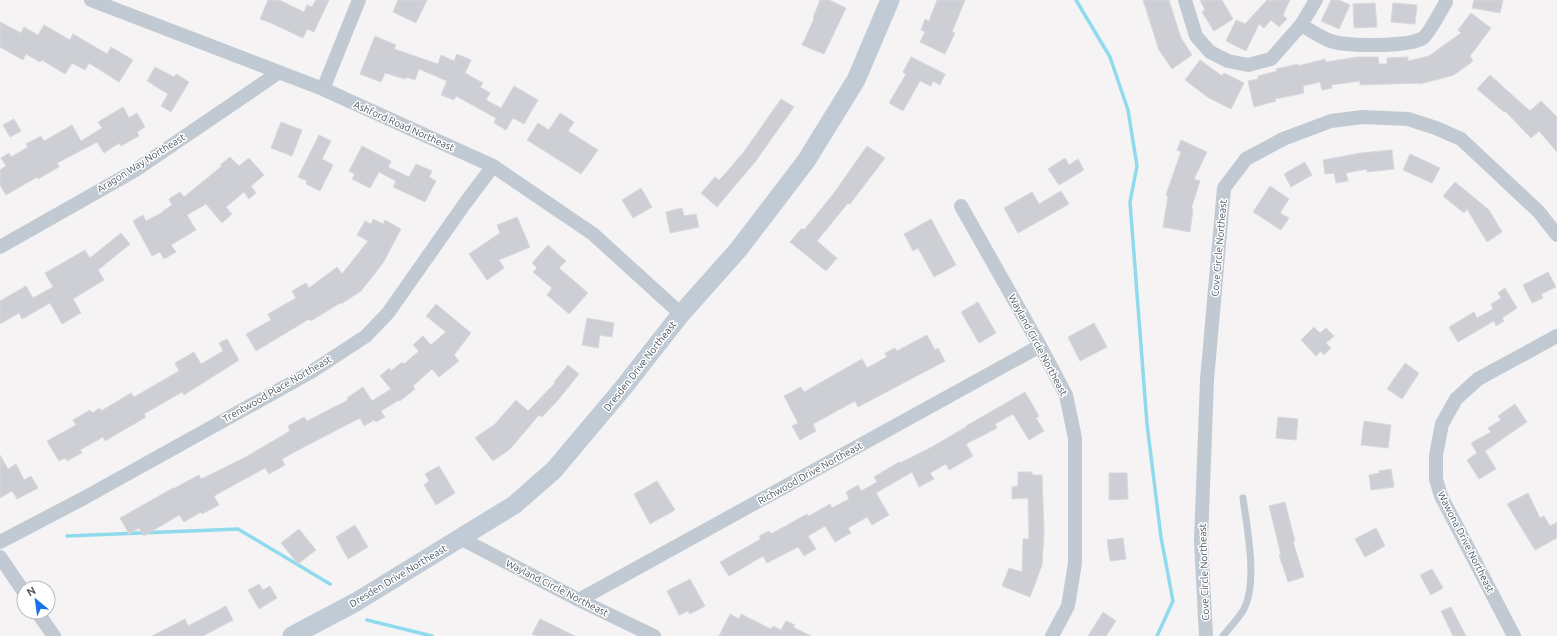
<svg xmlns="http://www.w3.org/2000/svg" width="1557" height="636" font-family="Ubuntu,sans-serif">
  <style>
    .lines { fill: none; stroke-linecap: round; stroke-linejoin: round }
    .stream { stroke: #90daee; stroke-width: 3.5 }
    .building { fill: #cdcfd5; stroke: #d7d9de }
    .lane { stroke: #c1cad2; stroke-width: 7 }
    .street { stroke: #c1cad2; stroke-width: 14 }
    .secondary { stroke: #c1cbd6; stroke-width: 19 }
    .labels { text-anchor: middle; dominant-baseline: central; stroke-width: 3; stroke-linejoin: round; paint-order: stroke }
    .street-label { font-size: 10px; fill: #4a5661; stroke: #fff }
  </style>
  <rect width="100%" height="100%" fill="#f5f3f3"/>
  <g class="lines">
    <path class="stream" d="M1076,0L1110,57L1128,110L1137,166L1130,202L1147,424L1161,537L1173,601L1157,636
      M67,536L238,529L330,584
      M367,620L432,636"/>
  </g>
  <path class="building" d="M268,0H279L304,12L307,5L312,7L316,0H329L314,32L307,29L303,38L271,23L260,19Z
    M398,0H427L416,23L393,12Z
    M820,0H829L846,8L824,54L802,45L814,19L813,18Z
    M937,0H965L952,32L955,33L945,54L920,42L925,32L921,30L925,19L929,21Z
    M1143,0H1169L1181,38L1192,55L1172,69L1159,50Z
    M1200,0H1222L1233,19L1214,31L1202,12L1205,10Z
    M1267,0H1290L1283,15L1287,19L1279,27L1271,20L1264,28L1259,24L1246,51L1226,41L1236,20L1245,24Z
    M1331,0H1339L1350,5L1339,29L1321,21Z
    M1474,0H1503L1500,13L1472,8Z
    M1375,3L1377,27L1354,28L1353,4Z
    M1393,3L1417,5L1415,24L1391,22Z
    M1471,13L1491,28L1470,56L1473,61L1454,75L1420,84V83L1360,85V81L1331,85L1332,88L1322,90L1320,82L1303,86L1304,93L1275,99L1276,101L1254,107L1248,81L1258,79V76L1277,71L1276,69L1298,64V66L1325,59L1326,62L1357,57H1378L1379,64H1387V58L1408,57V61L1429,56L1461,33L1458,30Z
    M0,22L21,33L24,27L38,35L44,25L70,40L73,34L107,54L111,47L133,60L119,82L89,63L85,70L72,63L65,74L42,60L40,62L26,54L23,60L0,47Z
    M375,36L396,45L394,49L438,64L441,55L454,61L457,54L471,60L465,73L483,83L480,87L490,93L486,100L501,108L514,86L538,100L524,124L513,118L506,130L494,123L496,118L456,96L454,100L441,95L447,81L419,69L415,80L406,77L405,79L385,73L381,82L360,74Z
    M911,57L945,74L940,85L933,81L931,86L920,81L903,111L889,103L906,74L903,72Z
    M1200,60L1222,76L1224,73L1244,83L1231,109L1209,98L1185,80Z
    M155,67L174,77L176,74L189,82L171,112L161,106L168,94L147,81Z
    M1490,75L1530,111L1541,101L1557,117V152L1539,131L1531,138L1505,111L1504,112L1477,89Z
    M781,99L794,107L755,162L717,207L701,193L715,177L719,180L724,175L743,153Z
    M123,107L129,118L137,113L145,127L137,132L139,136L121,146L119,143L104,153L97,142L57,163L59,167L38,179L37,177L6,195L0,185V170L6,166L1,158L9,153L11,157L28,147L26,144L41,136L44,141L72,125L81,141L102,128L98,122Z
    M560,113L574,122L568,131L598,150L581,174L527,140L538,123L549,130Z
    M14,119L21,131L10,137L3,125Z
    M281,122L302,130L292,156L271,148Z
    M319,135L331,141L322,159L333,165L320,191L306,184L307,181L298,177Z
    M1181,140L1207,152L1194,179L1200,181L1191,209H1193L1190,232L1163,227L1168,196L1166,195L1181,152L1177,150Z
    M362,146L391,161L388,167L409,177L416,164L432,171L429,177L436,181L425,202L393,187L396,181L379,172L370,188L352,179L355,174L349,171Z
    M867,146L885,158L850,204L848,203L817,241L837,258L826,271L790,242L802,228L804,230L834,193Z
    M1392,150L1394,169L1367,172V169L1346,173L1348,181L1336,183L1334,173L1325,174L1323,160L1361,153Z
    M1410,154L1440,168L1432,183L1403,170Z
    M230,157L239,166L249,158L264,175L251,186L256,193L249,199L244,192L226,207L232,214L222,223L206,204L187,215L196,230L171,245L176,252L164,259L160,252L152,256L133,221L143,215L146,221L163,212V211L172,205L169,199L180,192L184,197L222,166L220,165Z
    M1065,158L1069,165L1078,159L1084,170L1059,185L1048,169Z
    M1305,162L1312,175L1291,187L1284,174Z
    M1455,182L1489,210L1502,232L1487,242L1467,209L1464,213L1443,196Z
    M1270,186L1289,199L1280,213L1289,218L1281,230L1253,212Z
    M641,188L652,207L633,218L622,200Z
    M1061,191L1069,204L1018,233L1004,208L1032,192L1039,204Z
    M682,208L684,216L696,214L699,227L670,233L666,212Z
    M517,217L530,247L499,260L504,268L487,280L469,254L500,233L497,225Z
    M373,219L383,224L385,220L401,229L383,263L361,291L341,304L340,303L311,321L309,319L256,351L246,334L271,320L268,314L296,298L292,291L306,283L309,288L337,267L342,274L368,241L357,235L365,221L371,224Z
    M931,219L956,265L934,277L918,248L913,251L904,234Z
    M121,233L130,244L98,270L104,280L73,299L81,313L62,324L50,303L22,319L19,313L0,324V301L26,286L33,298L53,287L45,273L85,250L90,258Z
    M548,245L566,261L559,268L588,293L569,314L547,295L552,288L533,272L537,268L532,263Z
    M1548,272L1556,287L1541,294L1543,298L1532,303L1523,285Z
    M1505,288L1517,308L1502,318L1504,321L1496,326L1494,321L1458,342L1449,327L1474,312L1477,318L1493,309L1491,304L1501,298L1498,293Z
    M978,302L996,333L979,343L961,312Z
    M436,304L471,333L454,355L459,361L439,377L432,369L413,386L415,389L400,401L399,400L381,411L385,417L376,422L374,420L364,426L360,418L300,449L282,459L285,465L269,474L265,468L214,496L219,505L202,514L201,512L184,522L179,515L144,536L139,528L129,534L120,518L173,488V489L199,475L201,479L244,458L290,431L288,426L304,417L307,421L348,400L347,398L363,387L372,401L391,389L380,376L389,368L391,371L402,362L404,364L419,351L413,345L423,336L431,345L446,332L426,316Z
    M587,318L614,323L612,337L600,335L598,348L582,345Z
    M1094,323L1107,347L1080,361L1068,337Z
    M1314,327L1320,333L1326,328L1334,336L1326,343L1331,348L1324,355L1321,351L1316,356L1301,340Z
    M927,335L935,350L938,348L945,361L858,407L855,401L813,424L816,431L800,440L792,426L798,423L784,396L801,387L804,392L862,359L867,368L887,357L885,353L895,348L897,351Z
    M227,339L239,360L184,395L182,392L144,414L146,417L105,441L103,437L80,450L82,453L67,461L65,458L59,461L47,441L76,425L73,420L90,410L92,413L100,408L101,411L131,393L134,397L179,371L175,363L194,352L201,364L223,351L219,343Z
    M1405,363L1419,373L1402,399L1387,389Z
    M568,365L579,374L558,400L542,417L539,415L510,449L493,461L475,438L495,424L516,400L528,411L555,383L554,382Z
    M1025,392L1039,416L1036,418L1044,431L1029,440L1013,414L995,424L997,428L966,444L973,456L949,470L946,464L930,473L934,479L919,487L912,472L876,493L889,515L872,525L867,517L848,528L851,533L835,542L825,526L808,536L816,549L804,556L798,547L767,563L763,556L729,576L720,562L761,539L759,536L769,531L771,534L807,514L809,516L830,504L832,508L849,499L846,492L858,485L861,491L877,482L874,477L899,462L900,463L930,448L966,427V426Z
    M1515,404L1527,422L1485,451L1496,469L1479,479L1467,460L1477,453L1471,443L1491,432L1488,428L1501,420L1498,416Z
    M1278,417L1298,419L1296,440L1276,438Z
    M1364,421L1391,425L1388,448L1361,445Z
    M0,455L8,469L16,464L24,480L31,476L38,488L17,499L12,491L0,498Z
    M439,466L455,493L436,505L424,485L429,481L425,474Z
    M1391,469L1394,487L1371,490L1369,475L1380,473L1379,471Z
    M1018,472H1032V475H1042L1044,532L1042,565L1030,597L1002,586L1009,568L1022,572L1023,539H1029L1028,498L1012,499V487L1018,486Z
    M1109,473H1127L1128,499L1109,500Z
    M657,481L675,510L650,524L634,494Z
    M1528,493L1540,518L1544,516L1550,526L1557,522V538L1535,550L1507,504Z
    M1285,502L1295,541L1293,542L1304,577L1288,582L1279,555H1281L1269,506Z
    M355,525L368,547L348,559L336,537Z
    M1376,528L1385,546L1365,557L1355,539Z
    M299,529L316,550L298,564L281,543Z
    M1123,538L1126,559L1110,561L1107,540Z
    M1432,569L1443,588L1431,595L1420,575Z
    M690,579L705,606L690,614L688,611L679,615L667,591Z
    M259,584L263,590L270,586L277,598L259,609L248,590Z
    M226,606L233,620L203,636H152L185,619L188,626Z
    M1451,607L1466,636H1453L1441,611Z
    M1103,612L1116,621L1106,636H1088Z
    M730,614L739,619L741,614L771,629L773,626L781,630L786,621L795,625L793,627L811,636H719Z
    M540,619L575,636H537L532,634Z"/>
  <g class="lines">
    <path class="lane" d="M1223,636C1230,627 1239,618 1244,609C1258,582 1247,528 1243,498"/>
    <path class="street" d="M91,0L323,89L493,166L593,234L681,314
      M1185,0L1196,36L1210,52L1228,61L1248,65L1271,59L1301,25C1310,30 1319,36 1328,40C1344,47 1409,47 1423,38C1428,35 1442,9 1446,2
      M1301,25L1316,0
      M323,89L359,0
      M961,206L1040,346L1066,395L1075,438V563L1068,606L1052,636
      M0,247L134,171L278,73
      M460,538L579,600L654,636
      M0,542L84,498L311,372L366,336L388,313L466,202L493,166
      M0,557L24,592
      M579,600L1040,346
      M37,612L54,636
      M1206,636L1201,541L1207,380L1224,188L1246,159L1283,139L1331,121L1362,117L1408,119L1436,128L1461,139L1539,212L1557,235
      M1514,636L1441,496L1436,479V455L1442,424L1456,399L1478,379L1557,336"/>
    <path class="secondary" d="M292,636L356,602L514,505L554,470L623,388L681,314L738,250L806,161L856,80L890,0"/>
  </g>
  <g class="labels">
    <g class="street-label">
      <text transform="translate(404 126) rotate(24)">Ashford Road Northeast</text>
      <text transform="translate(141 163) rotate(-32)">Aragon Way Northeast</text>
      <text transform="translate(1219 248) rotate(-85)">Cove Circle Northeast</text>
      <text transform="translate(1038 345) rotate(62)">Wayland Circle Northeast</text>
      <text transform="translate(640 366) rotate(-52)">Dresden Drive Northeast</text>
      <text transform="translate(277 389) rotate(-30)">Trentwood Place Northeast</text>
      <text transform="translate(810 473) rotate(-29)">Richwood Drive Northeast</text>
      <text transform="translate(1466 542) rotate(63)">Wawona Drive Northeast</text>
      <text transform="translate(1204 572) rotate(-92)">Cove Circle Northeast</text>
      <text transform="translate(398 576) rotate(-31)">Dresden Drive Northeast</text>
      <text transform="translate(557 588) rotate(27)">Wayland Circle Northeast</text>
    </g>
  </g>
  <g transform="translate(36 600) rotate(331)"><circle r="19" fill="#ffffff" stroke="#b7bbc0"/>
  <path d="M0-3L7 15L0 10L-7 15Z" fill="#1a73e8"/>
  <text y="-6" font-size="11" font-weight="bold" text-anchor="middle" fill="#4a5661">N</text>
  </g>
</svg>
